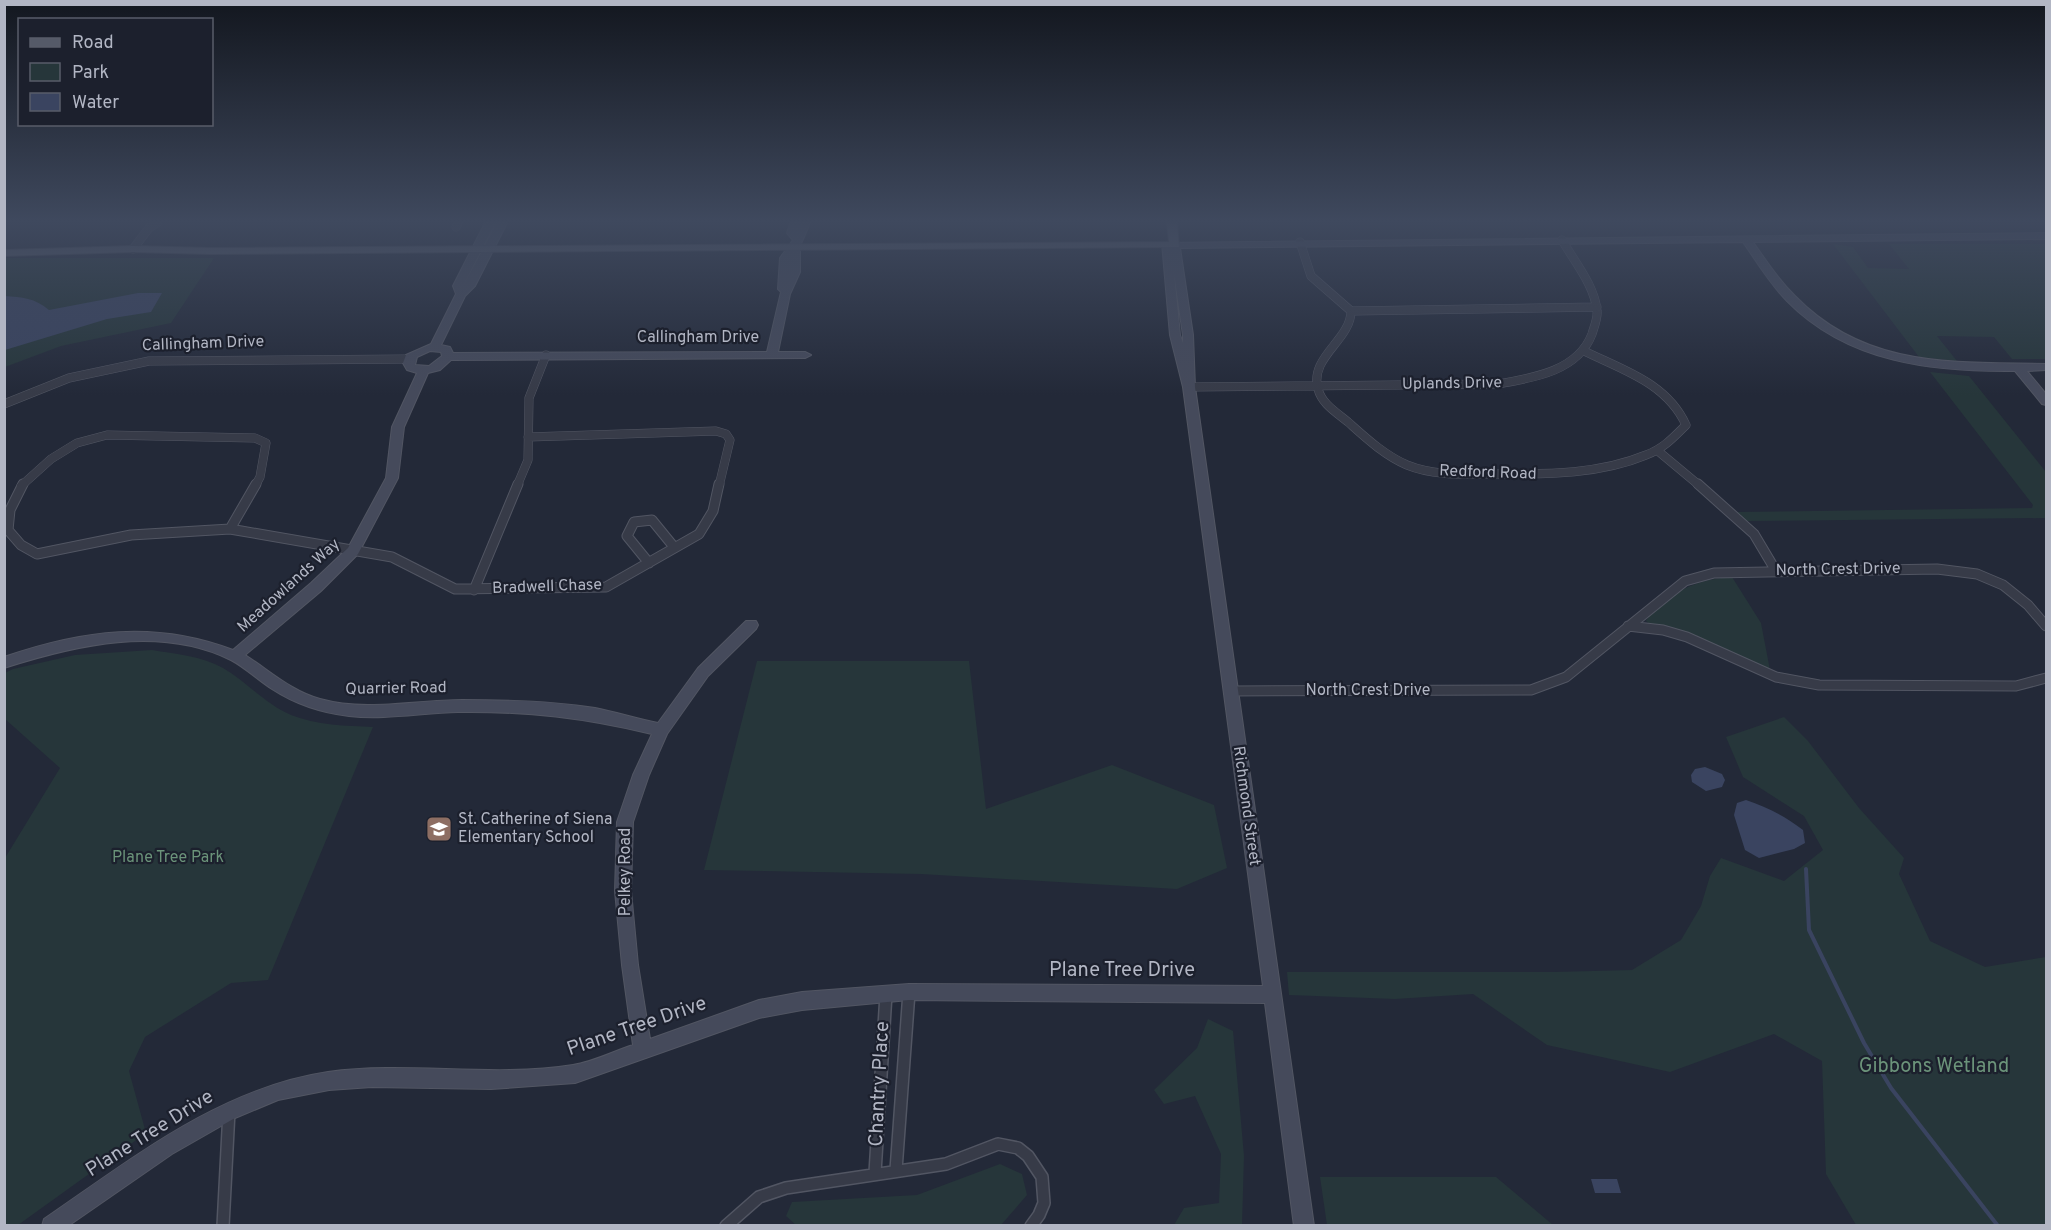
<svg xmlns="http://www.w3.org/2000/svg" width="2051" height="1230" font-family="Overpass,sans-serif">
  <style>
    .green { fill: #26363a }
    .water { fill: #3a4460 }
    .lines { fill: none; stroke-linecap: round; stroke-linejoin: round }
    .stream { stroke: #3a4460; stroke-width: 4 }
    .street-far2-casing { stroke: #525663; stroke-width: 9 }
    .street-far1-casing { stroke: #525663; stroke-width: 11 }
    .street-casing { stroke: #525663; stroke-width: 14 }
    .secondary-casing { stroke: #525663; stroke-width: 2 }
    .primary-casing { stroke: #404451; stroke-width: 2 }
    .street-far2 { stroke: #373b48; stroke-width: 8 }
    .street-far1 { stroke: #373b48; stroke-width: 9 }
    .street { stroke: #373b48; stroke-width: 11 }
    .secondary { fill: #454a5b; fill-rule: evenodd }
    .primary { fill: #555a68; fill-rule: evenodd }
    .labels { text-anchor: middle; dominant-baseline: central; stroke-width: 4.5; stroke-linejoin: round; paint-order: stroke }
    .street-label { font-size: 16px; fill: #b2b6c4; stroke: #1c202d }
    .poi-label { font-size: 16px; fill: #b2b6c4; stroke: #1c202d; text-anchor: start }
    .park-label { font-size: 16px; fill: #6b937a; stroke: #1c202d }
    .near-street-label { font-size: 20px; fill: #b2b6c4; stroke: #1c202d }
    .near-park-label { font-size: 20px; fill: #6b937a; stroke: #1c202d }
  </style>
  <rect width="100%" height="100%" fill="#232938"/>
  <path class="green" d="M1833,244L1853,247L1868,268L1909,269L1889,244H2046V359H2012L1994,337L1937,336L1957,361L1919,357Z
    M5,258H214L171,323L61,346L5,367Z
    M1930,372L1969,376L2046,472V518L1746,521L1736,512L2032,508L2033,505Z
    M1732,577L1761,623L1770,670L1686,633L1651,625L1646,621C1662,593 1702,578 1732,577Z
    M152,650C175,654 202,656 223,668C247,682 265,704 291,715C316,725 347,726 373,727L268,980L231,983L145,1037L129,1071L146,1133L18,1225H5V858L60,768L5,719V673L13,669L75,655Z
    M757,661H969L986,809L1112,765L1214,805L1227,868L1177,889L921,874L704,870Z
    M1784,717L1808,741L1859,808L1904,858L1899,874L1930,941L1985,967L2046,957V1225H1856L1826,1174L1822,1061L1774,1034L1670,1072L1547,1045L1473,994L1395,999L1289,995L1287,972H1554L1632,970L1681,940L1701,906L1710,876L1721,858L1784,881L1823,850L1804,816L1743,777L1726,737Z
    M1208,1019L1233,1031L1244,1156L1242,1225H1174L1184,1208L1219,1203L1221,1154L1195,1096L1164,1104L1154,1090L1197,1048Z
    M1000,1164L1022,1174L1027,1195L1001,1225L797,1226L786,1216L792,1202L917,1195Z
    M1320,1177H1496L1553,1225H1327Z"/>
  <path class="water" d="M138,293H162L151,312L107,319L5,350V296C22,297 35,298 49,310Z
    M1705,767L1722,774L1725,780L1722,787L1706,791L1692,782L1691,775L1695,769Z
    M1746,800C1767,807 1785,816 1803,830L1805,843L1794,849L1759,858L1745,850L1734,815L1737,803Z
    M1591,1179H1617L1621,1193H1595Z"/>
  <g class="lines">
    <path class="stream" d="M1806,869L1809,930L1864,1043L1891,1088L1998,1226"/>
    <defs>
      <path id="street-far2" d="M456,227L458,223
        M1300,242L1311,276L1351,311C1351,340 1309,357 1318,389C1322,404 1336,412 1348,422C1366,438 1384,455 1407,465C1434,476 1464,474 1493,474C1544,474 1598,475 1646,455C1663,449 1674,437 1686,425C1667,383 1623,370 1584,351
        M133,249L149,228L157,223
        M1351,311L1597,307
        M1189,387L1498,384C1533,378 1578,371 1592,334C1594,327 1598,318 1597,311C1595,286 1574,261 1562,240
        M4,404L69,378L149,361L409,359
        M528,437L716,431L726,434L730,440L719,486
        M1658,451L1700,486
        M21,486L51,459L77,443L107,435L255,438L266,443L260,477L255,486
        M517,486L528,460L529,398L546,355"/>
      <path id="street-far1" d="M23,484L10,510L8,530L21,545L37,554L131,535L230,529
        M1698,484L1754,534L1776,571
        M230,529L392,557L455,589L606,587L699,534L713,511L719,484
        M230,529L256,484
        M649,563L627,536L634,522L652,520L674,547
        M474,590L518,484
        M1628,626L1663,630L1687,637L1776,677L1819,685L2016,686L2046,678
        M1231,691L1531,690L1566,677L1685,581L1714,573L1937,569L1977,574L2003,585L2028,605L2046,626"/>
      <path id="street" d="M896,1170L909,992
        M875,1173L886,994
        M223,1226L229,1111
        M726,1226L759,1197L786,1188L946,1164L998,1144L1018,1148L1028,1156L1042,1177L1044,1203L1039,1215L1031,1226"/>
      <path id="secondary" d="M485,223H495L463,286L497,223H507L475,286L465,296L441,345L450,347L453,353L767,352L781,292L778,289L780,258L793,240L787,233L790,223H800L799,225L800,223H810L800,246V272L790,294L778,352H805L811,355L805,358L451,360L440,370L428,373L404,427L398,478L358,554L321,591L245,655C270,671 291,691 320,699C367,712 415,700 462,700C506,700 551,701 595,708C616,712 637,719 658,723L698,668L746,621H756L758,625L756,629L708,676L667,734L649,775L633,822L631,891L638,965L650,1039L759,1000L802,992L909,984L1263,986L1183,387L1170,335L1162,243L2046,233V239L1753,242C1766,261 1779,280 1795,296C1866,369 1954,362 2046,364V370L2027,371L2046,394V405L2042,404L2015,371C1933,372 1848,363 1787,301C1770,284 1757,262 1743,242L1180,248L1193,335L1195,387L1314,1226H1294L1265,1003L909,1000L802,1010L759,1018L575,1083L491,1089L372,1087L329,1090L278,1100L235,1118L172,1154L68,1226H42L44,1219C132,1159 220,1088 328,1072C408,1061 492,1078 573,1065C593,1062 614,1051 633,1045L622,965L615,891L617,822L633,775L652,734C585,718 527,711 458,712C421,713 385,720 349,716C322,713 295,704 272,689C258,680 246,668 231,660C160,625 76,645 4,668V657C82,630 155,620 233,650L311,583L348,548L386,478L392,427L417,373L407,370L403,363L406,355L431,344L456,294L453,286ZM1174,273L1183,335V343L1180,335ZM430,351L441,352L442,356L429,366L415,365L417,357Z"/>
      <path id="primary" d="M1167,223H1177L1179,247L210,254L133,252L4,256V250L133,246L210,248L1169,242Z"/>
    </defs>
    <use href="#street-far2" class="street-far2-casing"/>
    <use href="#street-far1" class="street-far1-casing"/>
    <use href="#street" class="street-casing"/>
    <use href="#secondary" class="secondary-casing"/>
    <use href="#primary" class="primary-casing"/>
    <use href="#street-far2" class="street-far2"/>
    <use href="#street-far1" class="street-far1"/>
    <use href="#street" class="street"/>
    <use href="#secondary" class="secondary"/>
    <use href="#primary" class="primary"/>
  </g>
  <linearGradient id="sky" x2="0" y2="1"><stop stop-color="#13171f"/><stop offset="0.56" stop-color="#3f495e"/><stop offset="1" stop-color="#3f495e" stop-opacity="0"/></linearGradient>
  <rect width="2051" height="395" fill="url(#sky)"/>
  <defs>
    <symbol id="school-square" viewBox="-11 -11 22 22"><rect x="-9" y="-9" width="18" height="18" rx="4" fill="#8d6e63" stroke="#1c202d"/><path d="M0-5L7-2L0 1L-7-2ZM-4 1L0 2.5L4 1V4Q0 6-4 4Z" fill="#fff"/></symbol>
  </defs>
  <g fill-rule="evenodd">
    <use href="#school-square" x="424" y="814" width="30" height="30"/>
  </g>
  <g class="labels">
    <g class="street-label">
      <text x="698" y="338">Callingham Drive</text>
      <text transform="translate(203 344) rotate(-2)">Callingham Drive</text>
      <text transform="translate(1452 384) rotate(-1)">Uplands Drive</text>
      <text transform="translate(1488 473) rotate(2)">Redford Road</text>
      <text transform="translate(1838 570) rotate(-1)">North Crest Drive</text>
      <text transform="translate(289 586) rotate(-42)">Meadowlands Way</text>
      <text transform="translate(547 587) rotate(-2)">Bradwell Chase</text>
      <text transform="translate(396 689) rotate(-1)">Quarrier Road</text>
      <text x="1368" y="691">North Crest Drive</text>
      <text transform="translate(1246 806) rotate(82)">Richmond Street</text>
      <text transform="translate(626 872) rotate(-90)">Pelkey Road</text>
    </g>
    <g class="poi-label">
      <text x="458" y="820">St. Catherine of Siena<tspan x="458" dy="18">Elementary School</tspan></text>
    </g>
    <g class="park-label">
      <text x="168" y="858">Plane Tree Park</text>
    </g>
    <g class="near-street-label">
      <text x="1122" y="971">Plane Tree Drive</text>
      <text transform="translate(637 1027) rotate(-19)">Plane Tree Drive</text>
      <text transform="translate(880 1084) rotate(-87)">Chantry Place</text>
      <text transform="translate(150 1134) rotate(-32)">Plane Tree Drive</text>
    </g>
    <g class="near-park-label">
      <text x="1934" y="1067">Gibbons Wetland</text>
    </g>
  </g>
  <rect width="2051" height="1230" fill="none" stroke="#b2b6c4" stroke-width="12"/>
  <rect x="18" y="18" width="195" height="108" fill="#1c202d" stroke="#585c69" stroke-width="1.5"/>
  <rect x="30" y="38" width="30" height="9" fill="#555a68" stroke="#585c69" stroke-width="1.5"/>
  <text x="72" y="48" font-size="18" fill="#b2b6c4">Road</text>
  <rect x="30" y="63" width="30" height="18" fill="#26363a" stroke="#585c69" stroke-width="1.5"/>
  <text x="72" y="78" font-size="18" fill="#b2b6c4">Park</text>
  <rect x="30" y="93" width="30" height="18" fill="#3a4460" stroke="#585c69" stroke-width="1.5"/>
  <text x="72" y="108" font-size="18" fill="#b2b6c4">Water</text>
</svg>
